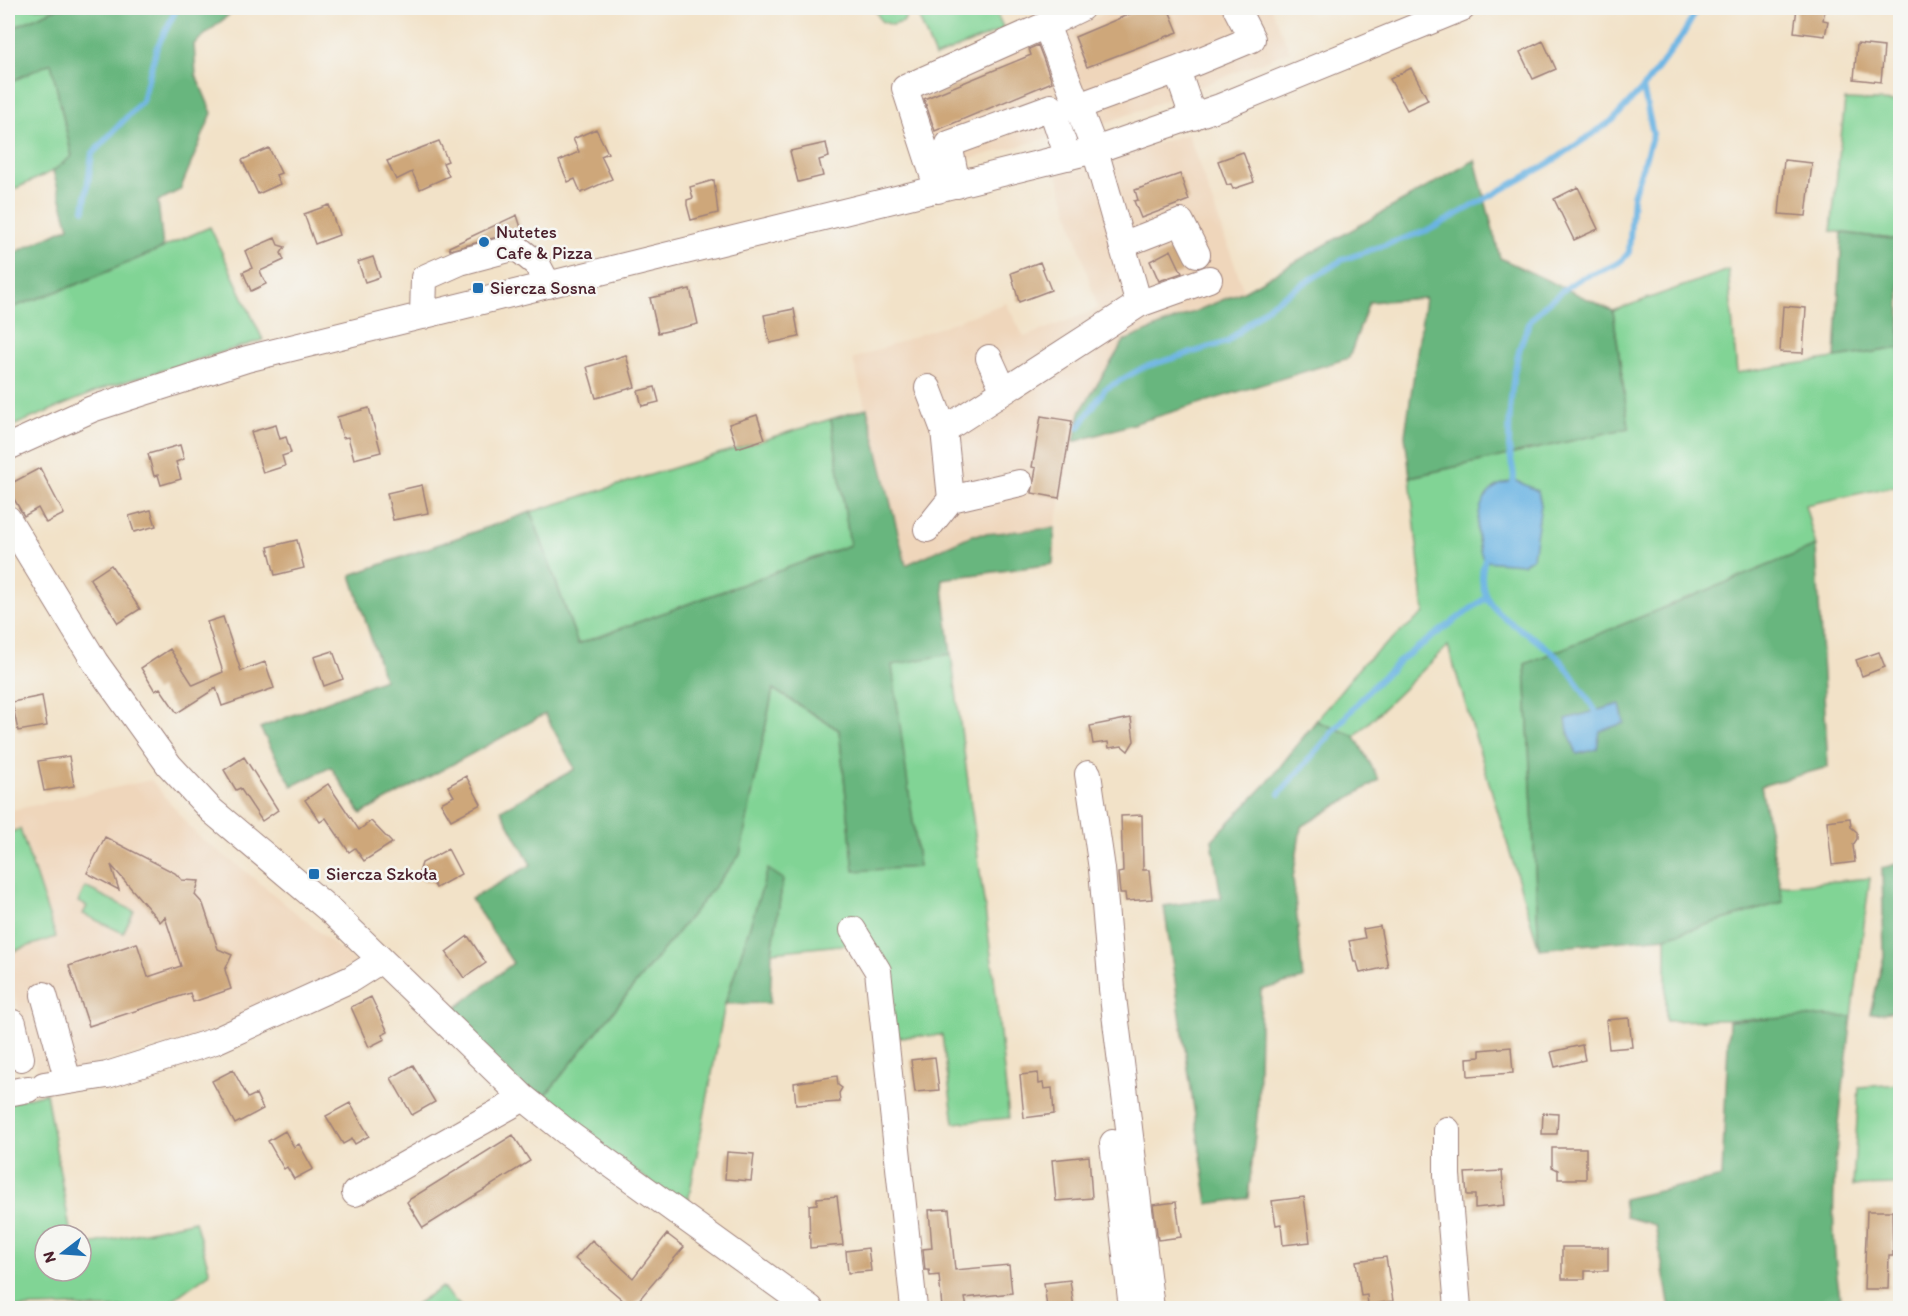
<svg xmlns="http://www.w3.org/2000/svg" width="1908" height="1316" font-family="Itim,sans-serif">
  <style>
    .built { fill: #efd6bb }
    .green { fill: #81d495; stroke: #667a60; stroke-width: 1.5 }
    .forest { fill: #68b67e; stroke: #596a54; stroke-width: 1.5 }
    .water { fill: #6ab4e3; stroke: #5a6a87; stroke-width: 1.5 }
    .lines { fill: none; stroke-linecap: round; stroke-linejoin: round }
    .stream { stroke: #6ab4e3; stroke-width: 6 }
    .building { fill: #cea77a }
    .minor-casing { stroke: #9e807a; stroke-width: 28 }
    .minor { stroke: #fff; stroke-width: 26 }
    .poi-dot { fill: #1f6fb2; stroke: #f6f6f2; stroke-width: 2 }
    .labels { text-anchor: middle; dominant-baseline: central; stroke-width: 5; stroke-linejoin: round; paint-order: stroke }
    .poi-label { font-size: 18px; fill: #4a1f2b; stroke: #f6f6f2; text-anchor: start }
  </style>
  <rect width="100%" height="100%" fill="#f6f6f2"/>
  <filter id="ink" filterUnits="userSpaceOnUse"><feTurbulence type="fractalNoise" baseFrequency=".0167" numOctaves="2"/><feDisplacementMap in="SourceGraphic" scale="12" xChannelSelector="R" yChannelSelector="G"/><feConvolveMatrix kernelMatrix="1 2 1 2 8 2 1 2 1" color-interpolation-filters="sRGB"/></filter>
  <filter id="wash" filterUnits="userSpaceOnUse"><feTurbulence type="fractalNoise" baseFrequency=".008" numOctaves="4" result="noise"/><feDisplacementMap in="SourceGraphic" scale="24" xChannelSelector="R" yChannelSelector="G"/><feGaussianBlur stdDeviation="1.35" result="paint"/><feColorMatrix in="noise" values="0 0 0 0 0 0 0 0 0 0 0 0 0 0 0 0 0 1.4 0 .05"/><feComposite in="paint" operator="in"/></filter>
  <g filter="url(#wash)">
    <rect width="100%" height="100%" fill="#f2e2c8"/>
    <path class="built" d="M1119,8H1271L1290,51L1107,123L938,167L912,91Z
      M1188,134L1244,291L1124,341L1080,412L1055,528L972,535L905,565L853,359L1006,303L1024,337L1098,309L1057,174Z
      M151,780L198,836L244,870L357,963L199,1036L40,1079L8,975V811Z"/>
    <path class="green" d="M8,8H58L8,30Z
      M874,8H911L903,22L892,25L881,21Z
      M915,8H994L1004,29L935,57Z
      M51,62L72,157L53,171L8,192V83Z
      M1845,100L1900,102V240L1831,231Z
      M210,227L263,340L107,387L8,428V309L78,284Z
      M1728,270L1737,373L1900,348V485L1805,505L1816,546L1525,664L1539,949L1448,646L1355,736L1316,721L1363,663L1424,613L1410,477L1629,428L1613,311Z
      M831,419L850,545L578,644L531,512Z
      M951,654L994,977L1009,1118L954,1123L942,1035L883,1038L871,942L772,952L783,879L768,870L725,1004L687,1208L540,1102L740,855L773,689L839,730L854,870L919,867L891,664Z
      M20,829L56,937L8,953V833Z
      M1870,878L1852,1017L1666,1021V937L1783,902L1780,886Z
      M85,887L134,911L123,933L83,914L87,906L78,902Z
      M1900,1084V1185L1853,1186L1859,1087Z
      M46,1093L71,1235H45V1271H81V1246L195,1221L210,1273L161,1308H86L76,1306L8,1308V1103Z
      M442,1287L462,1308H410Z"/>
    <path class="forest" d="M58,8H237L194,44L196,75L212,113L180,190L158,201L163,248L78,284L8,309V256L69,227L53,171L72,156L51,63L8,83V30Z
      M1475,160L1500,258L1613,311L1629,428L1410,477L1405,435L1425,298L1369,302L1349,358L1074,442L1080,412L1124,341L1244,291Z
      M1842,233L1900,240V348L1835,358Z
      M867,408L906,565L972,535L1055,528L1053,564L942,579L951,654L892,665L919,867L854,871L839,730L773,689L740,855L540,1102L447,1015L513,963L471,899L531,865L501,810L575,769L545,714L361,814L331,767L292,786L260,728L384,679L351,575L531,512L578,644L850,545L831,419Z
      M1816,546L1828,767L1761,786L1783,902L1666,937L1539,949L1525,664Z
      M1316,721L1355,736L1379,780L1301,827L1293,878L1303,979L1261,990L1258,1108L1248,1198L1208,1204L1164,906L1221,898L1212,840L1268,782Z
      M1900,863V1011L1870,1014L1884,956L1882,868Z
      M768,869L783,879L772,952L770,1003L725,1004Z
      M1826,1016L1852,1017C1840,1114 1823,1211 1842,1308H1670L1655,1225L1626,1217L1623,1199L1722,1177L1729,1021Z"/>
    <path class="water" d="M1515,480L1538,491L1541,505L1533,557L1523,564L1484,561C1474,540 1474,504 1493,489C1498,484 1508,482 1515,480Z
      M1620,704L1624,723L1600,731L1597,749L1577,754L1568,731L1566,719Z"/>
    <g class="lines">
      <path class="stream" d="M84,210L92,154L142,101L157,47L177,8
        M1079,427L1105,389L1144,367L1227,342L1271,304L1342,260L1431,229L1548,164L1613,120L1643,88L1681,38L1698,8
        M1512,487C1517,475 1510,461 1509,447C1509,410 1512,356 1530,322C1534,313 1569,285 1578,280C1595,271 1618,269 1629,252L1633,196L1653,134L1643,88
        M1487,553C1464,613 1525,624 1557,657C1572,672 1583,693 1595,710
        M1279,794L1371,688L1402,659L1487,597"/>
    </g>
    <g id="blocks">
      <path class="building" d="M1144,8H1168L1178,32L1087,67L1075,37Z
        M1797,8H1825L1823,20L1828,21L1825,36L1794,32Z
        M1543,41L1556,69L1533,79L1520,52Z
        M1857,44L1884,47L1881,82L1854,79Z
        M1038,45L1052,82L935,131L924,99L1031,55L1029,49Z
        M1411,68L1428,100L1407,110L1390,79Z
        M596,129L608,153L601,156L612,179L581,193L575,179L568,182L559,161L579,152L573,139Z
        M439,141L448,161L443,163L449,176L420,189L412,172L396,180L387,161Z
        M826,143L829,157L819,160L823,176L798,182L790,151Z
        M269,148L281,173L276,175L280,184L258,194L242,160Z
        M1243,152L1254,182L1233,189L1231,184L1227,185L1218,161Z
        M1784,160L1812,163L1806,216L1779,214Z
        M1180,174L1189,200L1141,218L1134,201L1138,200L1135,190Z
        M714,180L718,213L691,220L687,205V200L693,198L690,187Z
        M1578,187L1598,229L1574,240L1554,199Z
        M329,205L339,235L315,244L304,214Z
        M517,215L523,234L512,233L450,250L449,247Z
        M275,238L278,245L285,247L281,253L284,260L260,271L266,284L251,291L243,272L252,268L245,251Z
        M1171,250L1182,273L1159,281L1150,261Z
        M373,257L380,277L365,282L358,262Z
        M1040,262L1051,290L1019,302L1011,273Z
        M690,289L698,324L658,333L650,298Z
        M1783,306L1806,308L1803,353L1780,352Z
        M794,309L799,337L770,343L764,315Z
        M626,355L635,387L596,398L587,367Z
        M655,387L659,402L642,406L638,391Z
        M369,408L381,452L354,459L348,437L343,438L337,417Z
        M757,415L765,439L737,448L729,424Z
        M1041,416L1072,421L1059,498L1032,493L1036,468L1032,467Z
        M276,425L280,439L286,437L291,453L282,456L285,466L263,473L251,432Z
        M180,445L184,459L176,462L181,479L161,485L158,475L154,476L148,454Z
        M40,468L64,514L46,523L38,508L24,516L8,489V485Z
        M422,485L428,513L393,520L387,493Z
        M151,510L156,526L134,532L129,516Z
        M297,540L304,568L275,575L268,547Z
        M111,565L140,609L118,623L90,579Z
        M223,617L241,671L265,662L274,688L222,706L216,688L177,713L160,688L155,691L141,668L170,649L193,685L223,672L207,622Z
        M333,651L343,679L324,686L314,657Z
        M1879,652L1885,667L1862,676L1856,660Z
        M42,696L47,726L18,731L12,702Z
        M1131,718L1134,741L1128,751L1122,746L1109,748L1108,742L1093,744L1090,726Z
        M69,756L74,786L44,791L38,761Z
        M244,757L278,810L262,821L240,788L236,790L224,770Z
        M466,776L481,804L451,820L441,803L454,796L448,786Z
        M328,784L359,830L371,821L392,843L364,861L355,848L349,852L326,818L320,822L305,800Z
        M1142,815L1143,870H1149L1152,899L1126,901L1125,893H1120L1118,873L1123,872L1121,816Z
        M1850,818L1851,827L1857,832V839L1853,845L1855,862L1832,865L1827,821Z
        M105,837L175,873L182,880L199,881L195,895L203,904L218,949L232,955L225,970L231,989L193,1002L190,993L89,1026L69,966L137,943L148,977L181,966L165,917L160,922L111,865L119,890L87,873Z
        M448,849L461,874L436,888L433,883L423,880L419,873L422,863Z
        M1380,926L1388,967L1360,973L1357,962H1354L1349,941L1365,938L1363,929Z
        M468,936L486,963L464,978L446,952Z
        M371,997L388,1032L382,1035L385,1039L369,1047L351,1007Z
        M1629,1018L1632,1047L1609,1049L1606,1020Z
        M1582,1045L1585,1060L1555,1067L1551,1052Z
        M1511,1047L1513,1073L1468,1076L1467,1058L1480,1057V1050Z
        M935,1057L939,1090L915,1092L911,1060Z
        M413,1065L435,1102L412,1115L391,1078Z
        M233,1070L248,1098L256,1094L263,1109L235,1124L212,1081Z
        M1038,1073L1039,1084L1043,1083L1044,1089L1052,1088L1054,1114L1024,1118L1020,1075Z
        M837,1076L838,1085L842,1088L839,1093L840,1102L796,1105L794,1083Z
        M350,1103L369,1136L355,1144L352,1139L343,1144L326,1116Z
        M1543,1113L1558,1114L1557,1134H1542Z
        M285,1131L294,1147L299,1144L313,1169L294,1179L287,1167L284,1169L268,1141Z
        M513,1135L530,1161L423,1228L407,1202L410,1199Z
        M1552,1148H1586V1179H1558V1170L1552,1167Z
        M727,1152L754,1154L751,1181L725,1179Z
        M1089,1156L1092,1198L1056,1201L1052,1160Z
        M1502,1171L1505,1205L1475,1208V1195H1467L1465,1173Z
        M837,1196L843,1245L810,1248L809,1205L817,1204V1198Z
        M1304,1197L1310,1242L1283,1245L1281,1224L1276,1225L1272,1201Z
        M1176,1202L1181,1237L1158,1240L1153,1205Z
        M949,1209L955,1270L1009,1265L1012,1293L965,1298L967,1308H942L939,1275L930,1276L929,1270H925L923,1249L932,1248L929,1210Z
        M1867,1211H1892L1893,1256H1889L1888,1289H1864Z
        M667,1234L684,1247L632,1308L575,1259L592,1240L633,1278Z
        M1562,1247H1608V1271H1585V1279H1562Z
        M868,1248L871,1271L848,1273L846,1251Z
        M1386,1257L1393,1301L1368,1305L1367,1295L1361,1296L1356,1261Z
        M1070,1280L1074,1308H1047L1044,1283Z"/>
    </g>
  </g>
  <g filter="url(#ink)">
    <use href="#blocks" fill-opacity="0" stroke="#9e807a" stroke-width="1.5"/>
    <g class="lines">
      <defs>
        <path id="minor" d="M1046,25L1081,8
          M1177,70L1252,39L1236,8
          M1076,107L1177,70L1193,117
          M957,185L949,144L1051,107L1068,157
          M938,190L905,88L1046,25L1095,150L1139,304L944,430L951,499L1020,483
          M1122,245L1181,222L1197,254
          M1139,304L1209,279
          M423,316L424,278L460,262L516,247L537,264L548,285
          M989,358L1004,391
          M928,388L944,430
          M8,447L92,409L247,359L1095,150L1220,107L1462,8
          M8,519L95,662L169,765L211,810L332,912L524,1098L569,1134L810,1308
          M927,529L951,499
          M1088,774L1102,869L1112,989L1151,1308
          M853,930L878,971L914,1308
          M44,995L68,1081
          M8,1024L13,1023L21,1058
          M44,1085L107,1075L215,1041L351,979L381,960
          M8,1093L28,1089
          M1447,1130V1175L1458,1308
          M1113,1143L1132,1308
          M355,1193L524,1098"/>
      </defs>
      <use href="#minor" class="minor-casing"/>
      <use href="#minor" class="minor"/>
    </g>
  </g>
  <g class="poi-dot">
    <circle cx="484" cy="242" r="6"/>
    <rect x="472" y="282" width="12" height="12" rx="3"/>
    <rect x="308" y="868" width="12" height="12" rx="3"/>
  </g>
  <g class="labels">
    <g class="poi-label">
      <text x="496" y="232">Nutetes<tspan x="496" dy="21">Cafe &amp; Pizza</tspan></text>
      <text x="490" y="288">Siercza Sosna</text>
      <text x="326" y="874">Siercza Szkoła</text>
    </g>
  </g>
  <rect width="1908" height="1316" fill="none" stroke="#f6f6f2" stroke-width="30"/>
  <g transform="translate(63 1253) rotate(253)"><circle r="28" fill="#f6f6f2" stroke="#b1a0a2" stroke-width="1.5"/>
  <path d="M0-4.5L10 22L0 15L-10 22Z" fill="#1f6fb2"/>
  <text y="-9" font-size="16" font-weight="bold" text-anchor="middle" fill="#4a1f2b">N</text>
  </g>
</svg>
